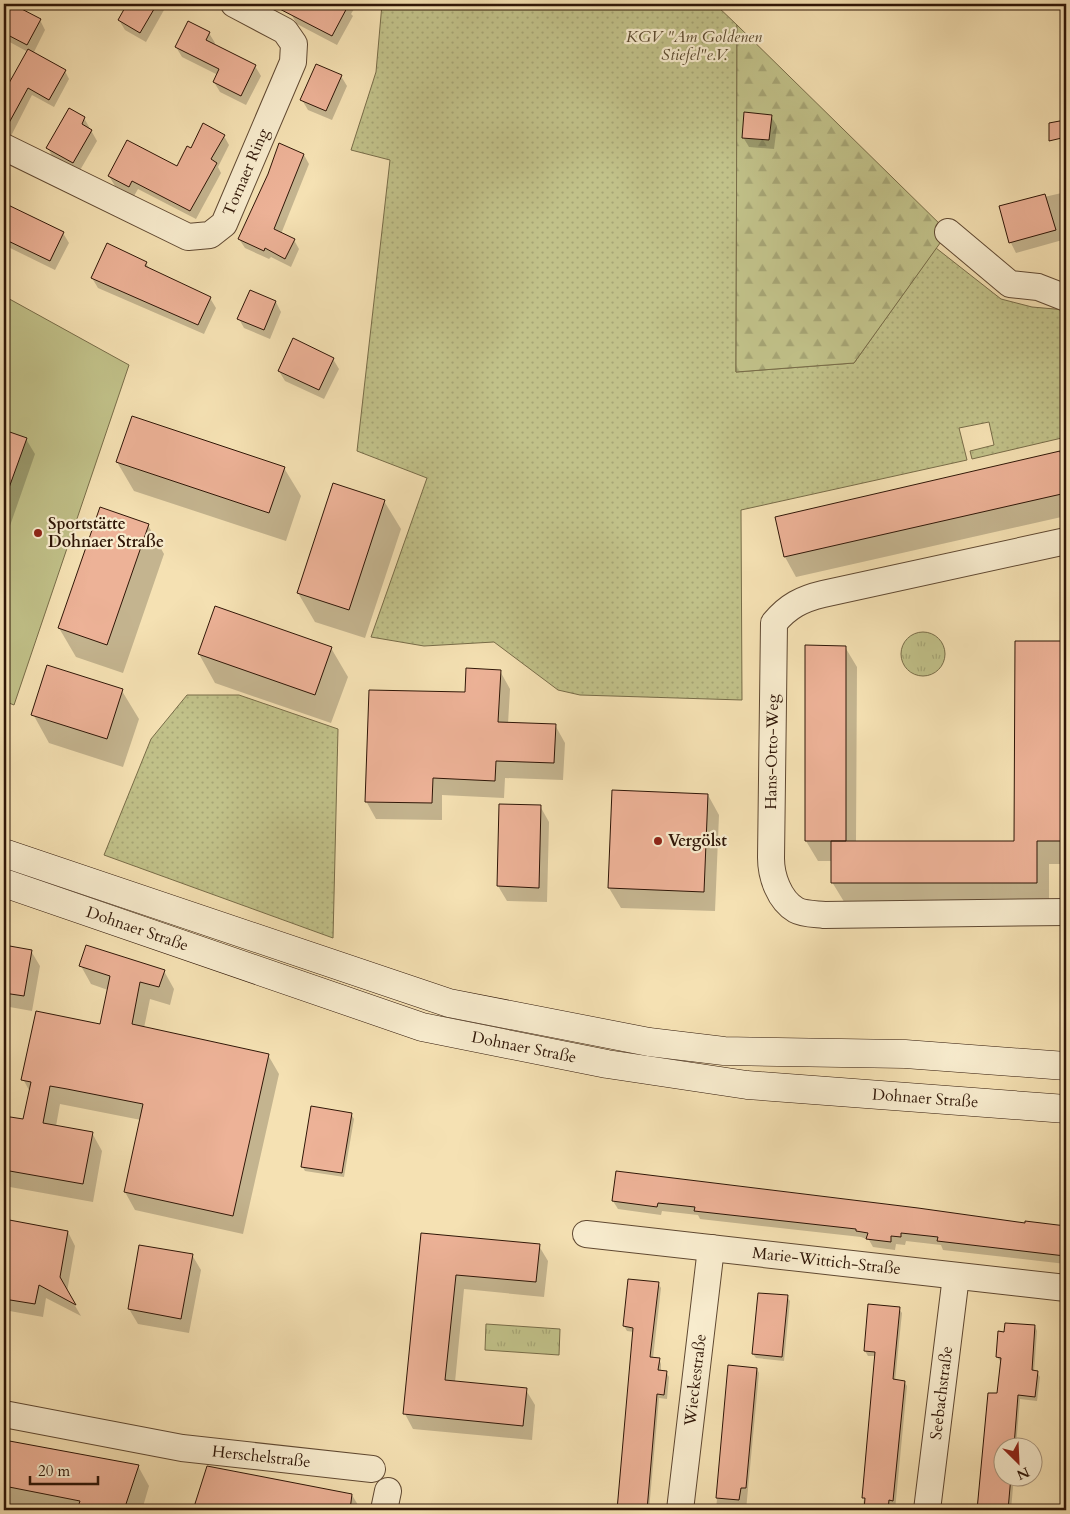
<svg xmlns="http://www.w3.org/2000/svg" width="1070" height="1514" font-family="Cardo,serif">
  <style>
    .grass { fill: url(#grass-dots); stroke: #786c48 }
    .forest { fill: url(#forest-firs); stroke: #786c48 }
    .park { fill: url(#park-tufts); stroke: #786c48 }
    .pitch { fill: #c1c189; stroke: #786c48 }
    .shadow { fill: #0003 }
    .building { fill: #edb297; stroke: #2f1607 }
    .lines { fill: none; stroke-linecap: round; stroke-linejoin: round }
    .minor-casing { stroke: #604932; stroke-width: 28 }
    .secondary-casing { stroke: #2f1607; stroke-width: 29 }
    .minor { stroke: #f8ecce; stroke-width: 26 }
    .secondary { stroke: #f8ecce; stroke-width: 28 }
    .poi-dot { fill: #8f2418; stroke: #f8ecce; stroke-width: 2 }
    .labels { text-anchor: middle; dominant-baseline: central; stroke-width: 4.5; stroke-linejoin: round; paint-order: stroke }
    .park-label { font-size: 16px; font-style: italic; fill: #5b492e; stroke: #f8ecce }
    .street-label { font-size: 16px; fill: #2f1607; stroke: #f8ecce }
    .poi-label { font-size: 16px; font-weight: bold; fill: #2f1607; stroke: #f8ecce; text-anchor: start }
  </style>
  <defs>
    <pattern id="grass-dots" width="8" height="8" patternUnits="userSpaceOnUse" patternTransform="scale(1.25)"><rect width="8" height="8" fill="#c1c189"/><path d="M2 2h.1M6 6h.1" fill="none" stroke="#a6a575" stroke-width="1.8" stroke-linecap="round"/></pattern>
    <pattern id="forest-firs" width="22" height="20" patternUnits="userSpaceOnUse" patternTransform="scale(1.25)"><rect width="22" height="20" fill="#c1c189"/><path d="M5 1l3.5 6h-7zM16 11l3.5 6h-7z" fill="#a6a575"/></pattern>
    <pattern id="park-tufts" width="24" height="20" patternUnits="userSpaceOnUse" patternTransform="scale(1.25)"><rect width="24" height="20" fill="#c1c189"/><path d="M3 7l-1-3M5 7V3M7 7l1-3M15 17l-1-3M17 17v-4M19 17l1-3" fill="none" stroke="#a6a575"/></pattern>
  </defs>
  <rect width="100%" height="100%" fill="#f5e1b3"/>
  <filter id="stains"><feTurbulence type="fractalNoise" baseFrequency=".004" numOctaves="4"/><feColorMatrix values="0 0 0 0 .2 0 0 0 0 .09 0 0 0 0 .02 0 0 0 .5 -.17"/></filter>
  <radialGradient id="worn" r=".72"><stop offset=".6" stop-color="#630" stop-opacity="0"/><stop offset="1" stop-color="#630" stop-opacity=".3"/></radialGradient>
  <path class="grass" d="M382,4H715L737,25L736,372L854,363L936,248L1001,299L1032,307L1066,310V437L972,459L970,451L994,445L989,422L959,428L967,460L741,510L742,700L580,695L558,690L494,642L424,646L371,637L427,478L357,451L390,160L351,150L376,72Z
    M187,695H239L338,729L333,938L104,855L151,739Z"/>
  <path class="forest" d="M737,25L948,232L854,363L736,372Z"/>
  <path class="park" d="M901 654a22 22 0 1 1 44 0a22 22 0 1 1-44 0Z
    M486,1324L560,1329L559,1355L485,1350Z"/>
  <path class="pitch" d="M4,296L129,365L14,705L4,701Z"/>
  <path class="shadow" d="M129,4H161L164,10L146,42L125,30L119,20Z
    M297,4H357L351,14L353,16L337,45L297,24L291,14Z
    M13,6L40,20L45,30L33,54L65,71L69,79L54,107L32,95L11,136L4,132V92L28,52L6,40L4,36V23Z
    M209,33L215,43L214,45L255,66L261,76L246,105L220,92L214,82L218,75L182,57L176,47Z
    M341,76L347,86L332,120L308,110L302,100Z
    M69,110L84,118L97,141L79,172L53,158L48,148Z
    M771,116L777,126L774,149L749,147L743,137Z
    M224,136L229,145L218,167L221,173L196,219L138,189L134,196L115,186L109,176L178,168L191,150Z
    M304,155L309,164L281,234L294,240L299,249L291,267L271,257L269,259L245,248L239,239Z
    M1066,192V239L1016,253L1011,243L1001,207Z
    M9,207L63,233L69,243L55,270L4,245V217Z
    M146,263L150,270L210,298L216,308L204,334L98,288L92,278Z
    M276,302L281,312L270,339L244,328L239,319Z
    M333,359L339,369L324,399L285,381L279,371Z
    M4,432L26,439L35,454L4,543Z
    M1060,453L1066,464V516L796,577L785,557Z
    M117,462L284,468L301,496L286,541L134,491Z
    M384,501L401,529L365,638L315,622L298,593Z
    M148,525L164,554L123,673L76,657L59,628Z
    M1064,642L1066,645V864H1049V905H846L832,882L833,861H818L806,841L845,647L857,667L856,842H1016Z
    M331,648L348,677L331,723L215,683L199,654Z
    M500,671L510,689L508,724L555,725L565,743L563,780L505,778L504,798L442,795V820L376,819L366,801L466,694Z
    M122,691L139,719L123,767L49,743L33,714Z
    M708,795L719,815L715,911L621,908L609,888Z
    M501,805L540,806L549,822L547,902L507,901L498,886Z
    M4,946L31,951L40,966L32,1011L4,1006Z
    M81,966L164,971L174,989L170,1005L150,999L144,1028L268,1055L279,1074L243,1234L135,1210L125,1192L141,1120L60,1104L56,1126L92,1133L102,1151L93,1202L10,1187L9,1194L4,1193V1117L24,1121L30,1092L23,1079L101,1026L108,990L91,984Z
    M351,1114L354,1119L344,1177L305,1171L302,1166Z
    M617,1173L1026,1225V1222L1066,1227V1264L943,1250L941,1245L906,1241L905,1245L896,1244L895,1250L873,1247L869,1240L861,1237L700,1219L698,1215L662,1211L661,1215L618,1209L613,1201Z
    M4,1221L68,1232L75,1246L67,1292L81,1316L46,1298L43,1317L4,1310Z
    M422,1234L539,1246L548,1261L544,1297L464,1289L455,1382L526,1390L535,1405L532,1440L413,1429L405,1414Z
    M192,1255L201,1270L189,1333L138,1324L129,1309Z
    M658,1283L661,1288L653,1358L659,1359L661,1364V1371L666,1372L669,1377L667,1399L659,1398L649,1510H617L634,1332L627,1331L624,1326Z
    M787,1297L790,1301L784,1361L756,1358L753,1354Z
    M899,1309L902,1313L895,1381L904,1382L907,1386L895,1510H863L876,1356H868L865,1351Z
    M1035,1326L1037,1331L1034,1372H1037L1040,1377L1037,1401L1020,1399L1016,1446H1002V1476H1014L1011,1510H978L989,1394L999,1395L1001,1362L997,1357L1005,1334Z
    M729,1366L757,1369L759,1373L746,1510H716Z
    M4,1441L138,1466L149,1486L142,1510H39L16,1506L15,1510H4Z
    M208,1468L352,1495L361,1510H194Z"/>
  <path class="building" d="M12,4L41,19L27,45L4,33V21Z
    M127,4H157L140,33L118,20Z
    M270,4H349L332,36Z
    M188,21L210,32L206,40L256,65L241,96L213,82L219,69L175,47Z
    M28,49L66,70L49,100L28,88L4,132V92Z
    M316,64L342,75L326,111L300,100Z
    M69,108L85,117L82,124L92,130L73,163L46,148Z
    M744,112L772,115L769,140L742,138Z
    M1065,120L1066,137L1049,141V123Z
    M203,123L225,135L211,159L217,163L190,211L132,181L129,187L108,176L127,140L177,166L187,146L191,148Z
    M279,143L304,154L274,229L295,239L285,259L265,248L264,251L238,239L268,174Z
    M1045,194L1056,230L1009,243L999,206Z
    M4,203L64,232L50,261L4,239Z
    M107,243L147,262L145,266L211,297L198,325L91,278Z
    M250,290L276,301L264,330L237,319Z
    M293,338L334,358L319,390L278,371Z
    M132,416L285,467L269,513L116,462Z
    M4,430L27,438L6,496H4Z
    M1060,451L1066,480V493L784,557L775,517Z
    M333,483L385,500L349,610L297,593Z
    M100,507L149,524L107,645L58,628Z
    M215,606L332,647L315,695L198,654Z
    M1015,641H1065L1064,841H1037V883H831V841H1014Z
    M805,645L846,646V841H805Z
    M47,665L123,689L107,739L31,715Z
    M466,668L501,670L498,722L556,724L554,763L496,761L495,781L433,778L432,803L365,802L369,690L465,692Z
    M612,790L708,794L704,892L608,888Z
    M499,804L541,805L539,888L497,886Z
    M4,945L32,950L24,996L4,993Z
    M86,945L165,970L159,987L140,982L132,1024L269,1054L233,1216L124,1192L143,1104L67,1089L50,1086L43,1123L93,1132L83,1184L4,1170V1116L23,1119L31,1082L21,1080L36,1011L100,1024L110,976L79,966Z
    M311,1106L352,1113L342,1173L301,1167Z
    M616,1171L918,1208L1025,1223V1221L1066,1226L1065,1256L937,1241L938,1237L901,1233V1237L891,1236V1242L866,1239L868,1233L856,1231V1229L694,1211L695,1207L658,1203L657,1207L612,1201Z
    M4,1219L68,1231L60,1277L76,1305L39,1285L35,1304L4,1299Z
    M421,1233L540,1244L536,1282L456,1275L445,1380L527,1388L523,1426L403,1414Z
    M139,1245L193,1254L181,1319L128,1309Z
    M628,1279L659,1282L650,1357L660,1358L658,1370L667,1371L664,1395L657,1394L647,1510H617L633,1328L623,1326Z
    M758,1293L788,1295L782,1357L752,1354Z
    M868,1304L900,1307L893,1379L905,1381L893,1501L889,1500L888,1510H864L865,1498H862L875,1352L864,1351Z
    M1005,1323L1035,1325L1032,1370L1038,1371L1035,1397L1018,1395L1014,1446H1002V1476H1011L1008,1510H977L988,1393H997L1001,1358L996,1357L998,1331L1004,1332Z
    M728,1365L757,1368L746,1488H741L739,1500L716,1498Z
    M4,1440L139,1465L124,1510H77L80,1501L4,1486Z
    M207,1466L352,1494L350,1510H193Z"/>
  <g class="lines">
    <defs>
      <g id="minor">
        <path id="s1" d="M4,147L188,237L210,235L224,224L293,62L294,44L285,31L234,4"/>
        <path d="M948,232L1010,284L1038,287L1066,298"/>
        <path d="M1066,541L823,594C802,599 788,606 774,623L771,858C771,876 779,900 796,910C803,914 816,914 824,915L1066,912"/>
        <path id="s2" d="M586,1234L1066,1288"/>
        <path id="s3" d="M4,1414L182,1448L372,1469"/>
        <path d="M384,1510L388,1491"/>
        <path id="s4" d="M680,1510L711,1248"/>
        <path id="s5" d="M927,1510L956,1276"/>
      </g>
      <g id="secondary">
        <path d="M4,853L449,1003L649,1042L724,1051L905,1054L1066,1066"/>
        <path id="s6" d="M4,883L422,1027L607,1064L747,1085L1066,1109"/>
      </g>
    </defs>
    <use href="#minor" class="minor-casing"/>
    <use href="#secondary" class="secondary-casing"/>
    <use href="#minor" class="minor"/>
    <use href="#secondary" class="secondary"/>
  </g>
  <g class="poi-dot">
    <circle cx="38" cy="533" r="5"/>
    <circle cx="658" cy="841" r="5"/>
  </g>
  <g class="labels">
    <g class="park-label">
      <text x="694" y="37">KGV "Am Goldenen<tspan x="694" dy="18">Stiefel"e.V.</tspan></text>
    </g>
    <g class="street-label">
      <text stroke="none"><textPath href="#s1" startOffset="301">Tornaer Ring</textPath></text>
      <text transform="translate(772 752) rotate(-89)">Hans-Otto-Weg</text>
      <text stroke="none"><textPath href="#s6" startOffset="141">Dohnaer Straße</textPath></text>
      <text stroke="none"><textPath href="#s6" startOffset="546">Dohnaer Straße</textPath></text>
      <text stroke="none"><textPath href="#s6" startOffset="951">Dohnaer Straße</textPath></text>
      <text stroke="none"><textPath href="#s2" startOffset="242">Marie-Wittich-Straße</textPath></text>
      <text stroke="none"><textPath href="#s4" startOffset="131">Wieckestraße</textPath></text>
      <text stroke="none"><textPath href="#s5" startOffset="118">Seebachstraße</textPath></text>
      <text stroke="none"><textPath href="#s3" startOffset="261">Herschelstraße</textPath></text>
    </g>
    <g class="poi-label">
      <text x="48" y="524">Sportstätte<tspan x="48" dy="18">Dohnaer Straße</tspan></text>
      <text x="668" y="841">Vergölst</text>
    </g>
  </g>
  <rect width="1070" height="1514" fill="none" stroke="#f5e1b3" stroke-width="20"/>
  <rect x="5" y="5" width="1060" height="1504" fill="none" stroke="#2f1607" stroke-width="2.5"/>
  <rect x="10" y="10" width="1050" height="1494" fill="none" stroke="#2f1607"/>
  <g transform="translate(1018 1462) rotate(156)"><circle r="24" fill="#f8ecce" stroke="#a8967e"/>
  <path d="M0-4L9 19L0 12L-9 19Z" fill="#8f2418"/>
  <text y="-8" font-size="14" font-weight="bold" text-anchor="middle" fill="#2f1607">N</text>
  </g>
  <path d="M30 1476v8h68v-8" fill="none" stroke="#2f1607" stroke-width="2.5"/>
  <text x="38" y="1476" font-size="15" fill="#2f1607" stroke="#f8ecce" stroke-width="4" paint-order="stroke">20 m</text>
  <rect width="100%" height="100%" filter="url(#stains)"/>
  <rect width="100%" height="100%" fill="url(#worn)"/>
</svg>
